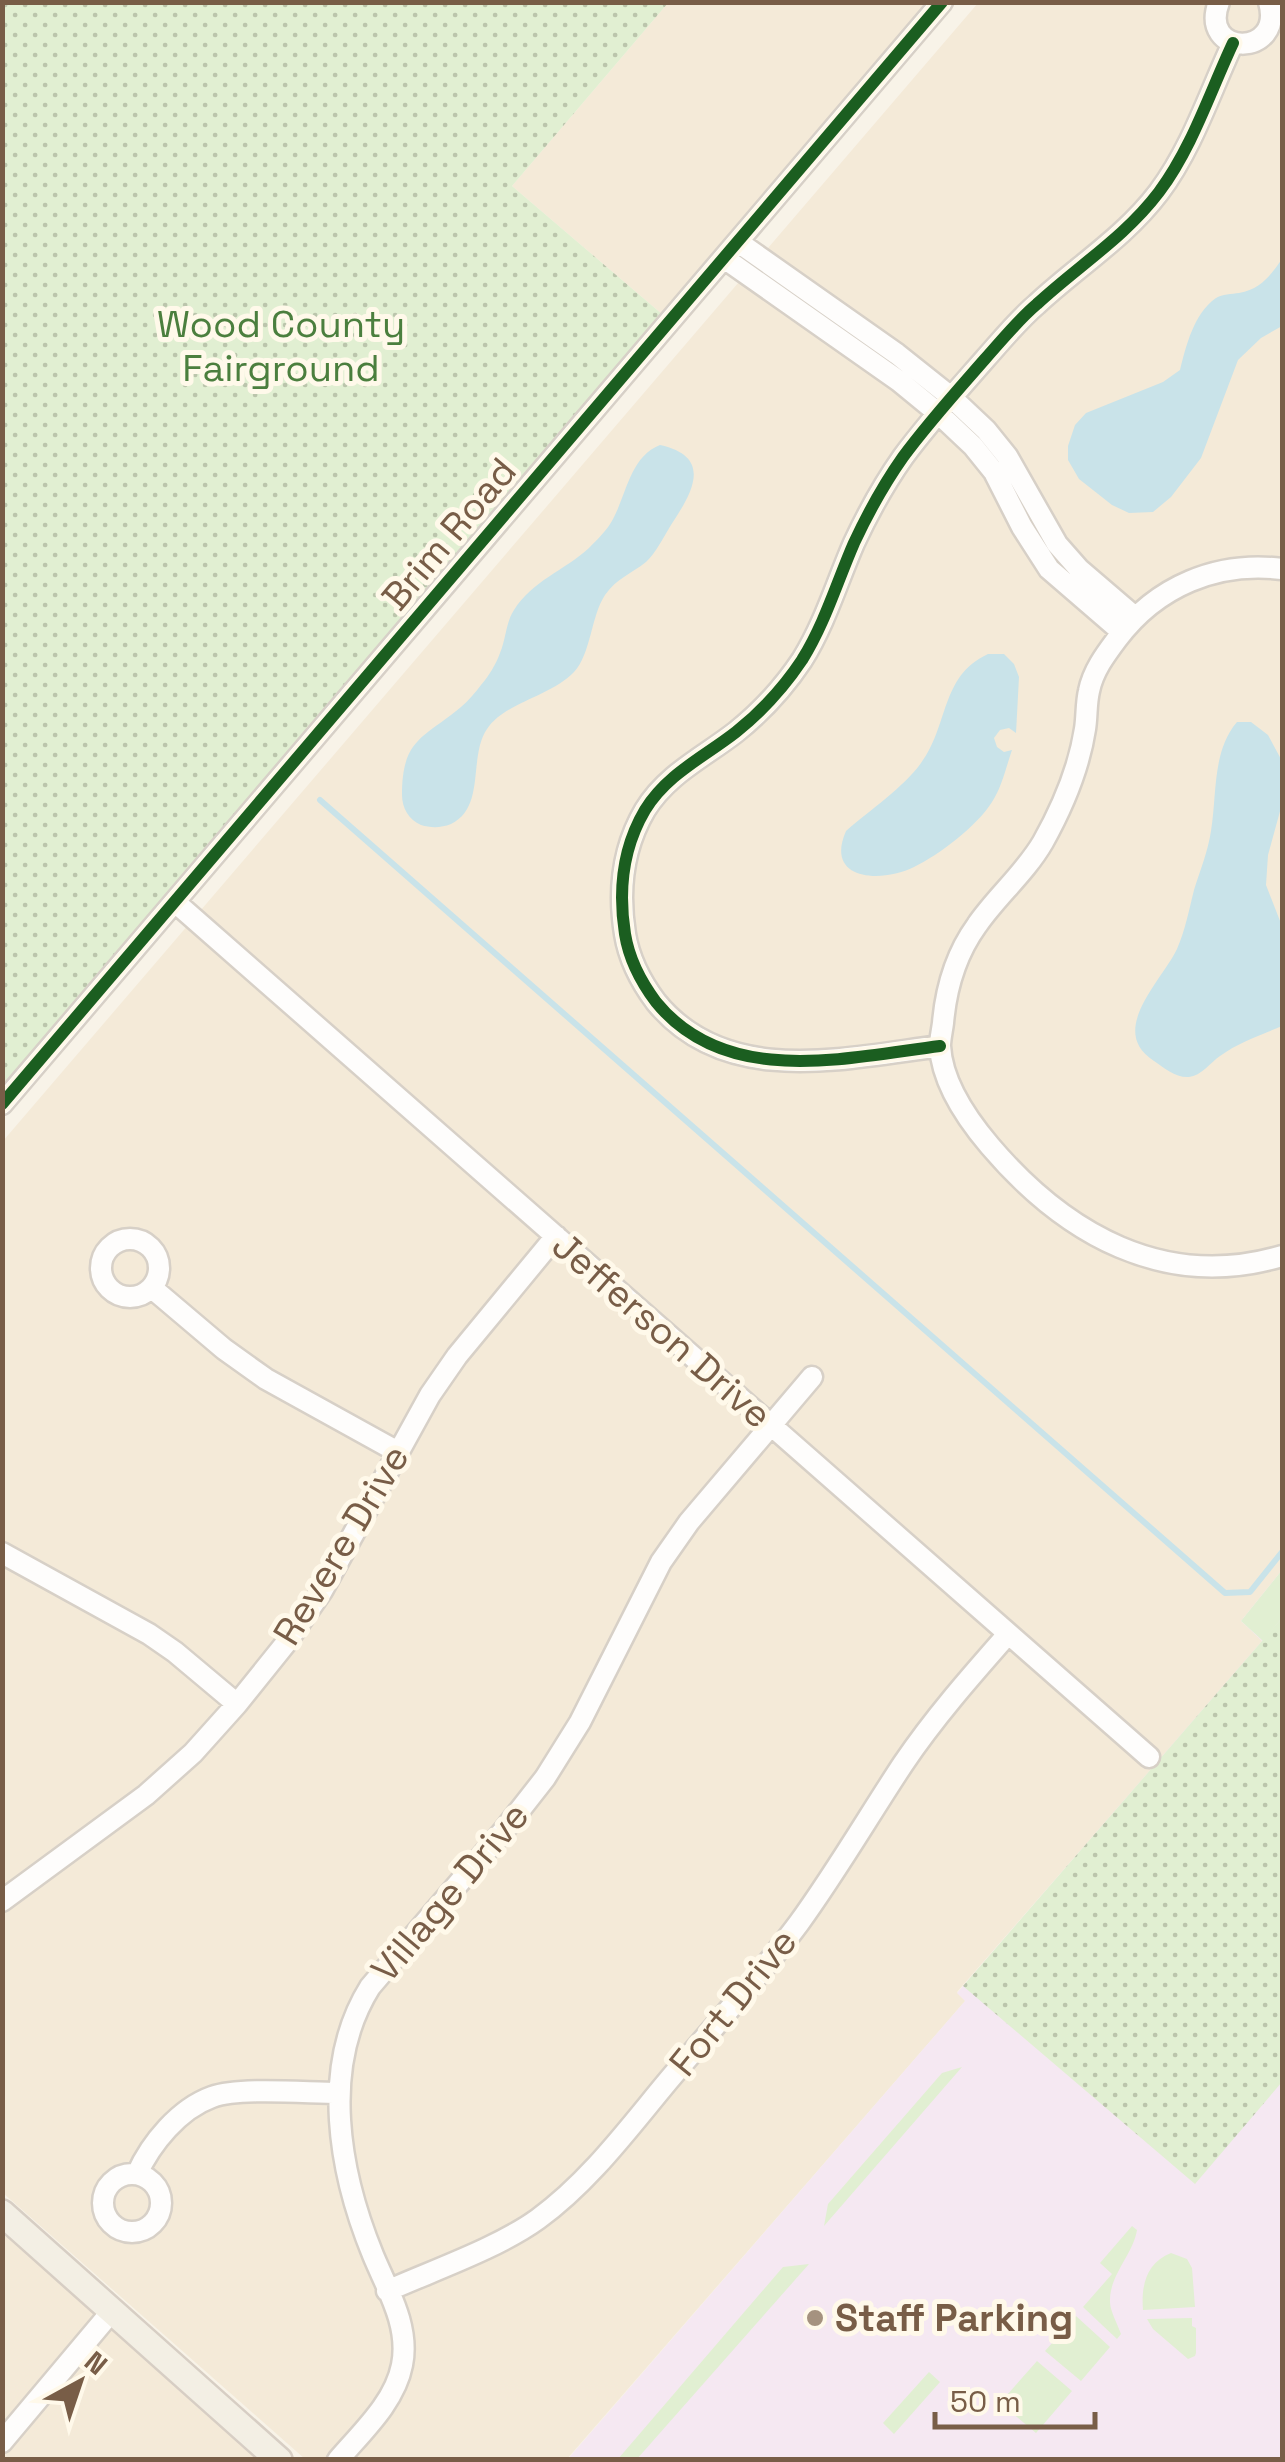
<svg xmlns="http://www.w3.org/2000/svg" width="1285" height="2462" font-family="'Space Grotesk',sans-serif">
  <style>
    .residential { fill: #f4ead8 }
    .education { fill: #f5e8f2 }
    .grass { fill: #e1efd2 }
    .park { fill: url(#park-dots) }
    .water { fill: #c9e3e9 }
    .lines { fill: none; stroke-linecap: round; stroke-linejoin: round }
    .stream { stroke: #c9e3e9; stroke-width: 6 }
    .minor-casing { stroke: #d7d0c7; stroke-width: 25 }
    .major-casing { stroke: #d7cec4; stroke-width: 30 }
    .minor { stroke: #fefdfc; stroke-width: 20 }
    .major { stroke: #f3efe4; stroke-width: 25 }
    .cycleway-casing { stroke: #fff9ea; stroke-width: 19 }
    .cycleway { stroke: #1b5e20; stroke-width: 12 }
    .poi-dot { fill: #a5927f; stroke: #fff9ea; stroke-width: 4 }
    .labels { text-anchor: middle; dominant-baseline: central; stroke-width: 10; stroke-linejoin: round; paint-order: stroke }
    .park-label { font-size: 38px; fill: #4b7f3e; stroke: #fff9ea }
    .street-label { font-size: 38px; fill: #785d47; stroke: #fff9ea }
    .poi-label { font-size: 38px; font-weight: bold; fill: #785d47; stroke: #fff9ea; text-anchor: start }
  </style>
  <defs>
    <pattern id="park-dots" width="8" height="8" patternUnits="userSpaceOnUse" patternTransform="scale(2.5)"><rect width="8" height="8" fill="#e1efd2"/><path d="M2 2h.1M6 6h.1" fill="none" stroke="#bbc5ac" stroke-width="1.8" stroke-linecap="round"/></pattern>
  </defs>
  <rect width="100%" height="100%" fill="#f8f3e8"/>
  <path class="residential" d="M668,3H942L670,321L512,186Z
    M978,3H1282V1570L1241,1621L1263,1641L957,1992L966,2000L567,2459H305L3,2193V1141Z
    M2,2213L283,2459H3Z"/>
  <path class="education" d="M1282,1570V2459L567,2460L965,2001L957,1993L1262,1641L1241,1621Z"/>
  <path class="grass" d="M1282,1570V1618L1263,1641L1241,1621Z
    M962,2067L824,2226L828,2204L942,2073Z
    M1132,2226L1137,2230C1133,2255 1109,2275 1110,2302C1110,2311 1118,2325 1121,2334L1117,2339L1083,2307L1112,2274L1100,2263Z
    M1171,2253L1187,2259L1192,2268L1195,2307L1143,2310C1141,2286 1146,2263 1171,2253Z
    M809,2264L637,2459H618L783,2267Z
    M1076,2316L1110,2347L1081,2381L1045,2351Z
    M1192,2318V2326L1196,2328V2353L1195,2356L1188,2359L1153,2329L1147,2319Z
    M1037,2361L1072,2391L1036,2433L1000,2403Z
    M929,2372L940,2382L894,2434L883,2423Z"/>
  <path class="park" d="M3,3H668L512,186L670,321L3,1104Z
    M1282,1618V2082L1195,2184L963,1986Z"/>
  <path class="water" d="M1282,259V326L1261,338L1238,360L1201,458L1171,497L1153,512L1129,513L1112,505L1079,479L1068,460V446L1075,425L1086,413L1163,382L1180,370C1186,346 1194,313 1216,298C1222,294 1232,294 1239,293C1261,289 1270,276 1282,259Z
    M660,445C714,457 692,493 671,525C664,536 656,553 646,562C631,574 617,578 605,595C591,616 591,654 574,672C550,697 505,702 487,729C468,757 486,807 451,824C441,828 431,828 421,825C409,820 402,808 402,795C402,738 424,738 461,707C468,701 475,693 481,685C489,676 496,664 500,653C506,639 506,622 514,610C532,581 565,570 589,548C597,540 608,529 613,519C627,493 630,457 660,445Z
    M988,654H1004L1014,664L1019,677L1016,733L1009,728L1000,730L994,738L997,747L1004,752L1012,750C1006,767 1002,787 992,802C977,826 939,855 914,867C882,883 824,881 846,831C870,810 903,788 921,763C949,726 940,676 988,654Z
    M1237,722H1251L1268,735L1282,761V804L1268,855L1266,885L1282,926V1026C1261,1035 1239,1042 1220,1056C1211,1062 1201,1076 1189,1077C1176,1078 1164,1068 1154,1061C1107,1031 1161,982 1177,949C1185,931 1189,910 1194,890C1200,871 1208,851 1211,831C1217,795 1212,751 1237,722Z"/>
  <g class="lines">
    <path class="stream" d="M320,800L1225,1593L1250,1592L1282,1552"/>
    <defs>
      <path id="minor" d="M1219,2C1198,57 1285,58 1269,2
        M738,242L897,354L951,397L986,430L1007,456L1057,544L1079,569L1135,617
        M724,258L899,381L938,413L973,446L994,472L1022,527L1049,569L1122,632
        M1282,569C1217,561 1157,586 1117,639C1105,655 1093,671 1089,691C1086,704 1087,717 1085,729C1079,768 1062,808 1043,842C1025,873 997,896 977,925C956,954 946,988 943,1023C942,1031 940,1039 940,1046C942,1083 967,1119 990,1146C1065,1234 1164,1291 1282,1256
        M175,902L1149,1757
        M940,1046C845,1058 726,1088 656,1002C641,982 629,959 625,934C618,890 622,849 645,810C667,774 704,757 736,732C761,712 784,687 802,660C825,623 837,582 854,543C868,513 884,484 903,457C928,423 957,391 985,359C1002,340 1018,320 1037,304C1078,266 1125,237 1159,192C1192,148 1210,92 1233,43
        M2,1104L942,2
        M101 1268a29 29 0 1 1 58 0a29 29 0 1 1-58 0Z
        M152,1288L224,1349L266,1379L398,1452
        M2,1553L149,1634L175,1652L237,1704
        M2,1901L146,1795L193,1753L237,1704L286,1643L322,1591L430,1395L457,1356L556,1236
        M103 2203a29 29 0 1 1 58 0a29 29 0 1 1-58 0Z
        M137,2174C151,2143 179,2109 212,2097C240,2087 306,2093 338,2093
        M387,2291C434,2270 498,2248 538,2219C589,2182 628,2129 668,2081C712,2029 758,1978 799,1923C836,1872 868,1817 903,1764C934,1718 971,1676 1008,1634
        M2,2442L112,2311
        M338,2460C362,2432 395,2402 402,2365C410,2326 387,2289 373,2255C339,2172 320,2067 370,1987L505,1829L545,1778L580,1722L661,1562L689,1522L812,1377"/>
      <path id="major" d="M2,2213L279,2460"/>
    </defs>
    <use href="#minor" class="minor-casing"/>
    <use href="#major" class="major-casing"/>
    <use href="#minor" class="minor"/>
    <use href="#major" class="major"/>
    <defs>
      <path id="cycleway" d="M940,1046C845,1058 726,1088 656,1002C641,982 629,959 625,934C618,890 622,849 645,810C667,774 704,757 736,732C761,712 784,687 802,660C825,623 837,582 854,543C868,513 884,484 903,457C928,423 957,391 985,359C1002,340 1018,320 1037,304C1078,266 1125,237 1159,192C1192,148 1210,92 1233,43
        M2,1104L942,2"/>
    </defs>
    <use href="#cycleway" class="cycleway-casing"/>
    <use href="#cycleway" class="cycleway"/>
  </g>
  <circle class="poi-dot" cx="815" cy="2318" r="10"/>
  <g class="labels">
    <g class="park-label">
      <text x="281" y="324">Wood County<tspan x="281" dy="44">Fairground</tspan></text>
    </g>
    <g class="street-label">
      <text transform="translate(449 534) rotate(-50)">Brim Road</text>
      <text transform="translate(662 1330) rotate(41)">Jefferson Drive</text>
      <text transform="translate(341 1545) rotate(-59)">Revere Drive</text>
      <text transform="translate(450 1892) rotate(-50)">Village Drive</text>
      <text transform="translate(733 2002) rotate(-51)">Fort Drive</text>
    </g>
    <g class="poi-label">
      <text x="835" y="2318">Staff Parking</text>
    </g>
  </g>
  <rect width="1285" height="2462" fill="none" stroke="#785d47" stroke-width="10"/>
  <g transform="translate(80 2382) rotate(40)" stroke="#fff9ea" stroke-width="8" paint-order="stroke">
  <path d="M0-8L18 38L0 25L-18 38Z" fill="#785d47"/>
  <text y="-15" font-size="28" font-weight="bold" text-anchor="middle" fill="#785d47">N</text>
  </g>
  <path d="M935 2412v15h160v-15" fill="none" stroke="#785d47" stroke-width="5"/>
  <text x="950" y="2412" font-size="30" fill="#785d47" stroke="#fff9ea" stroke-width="8" paint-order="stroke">50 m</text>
</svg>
